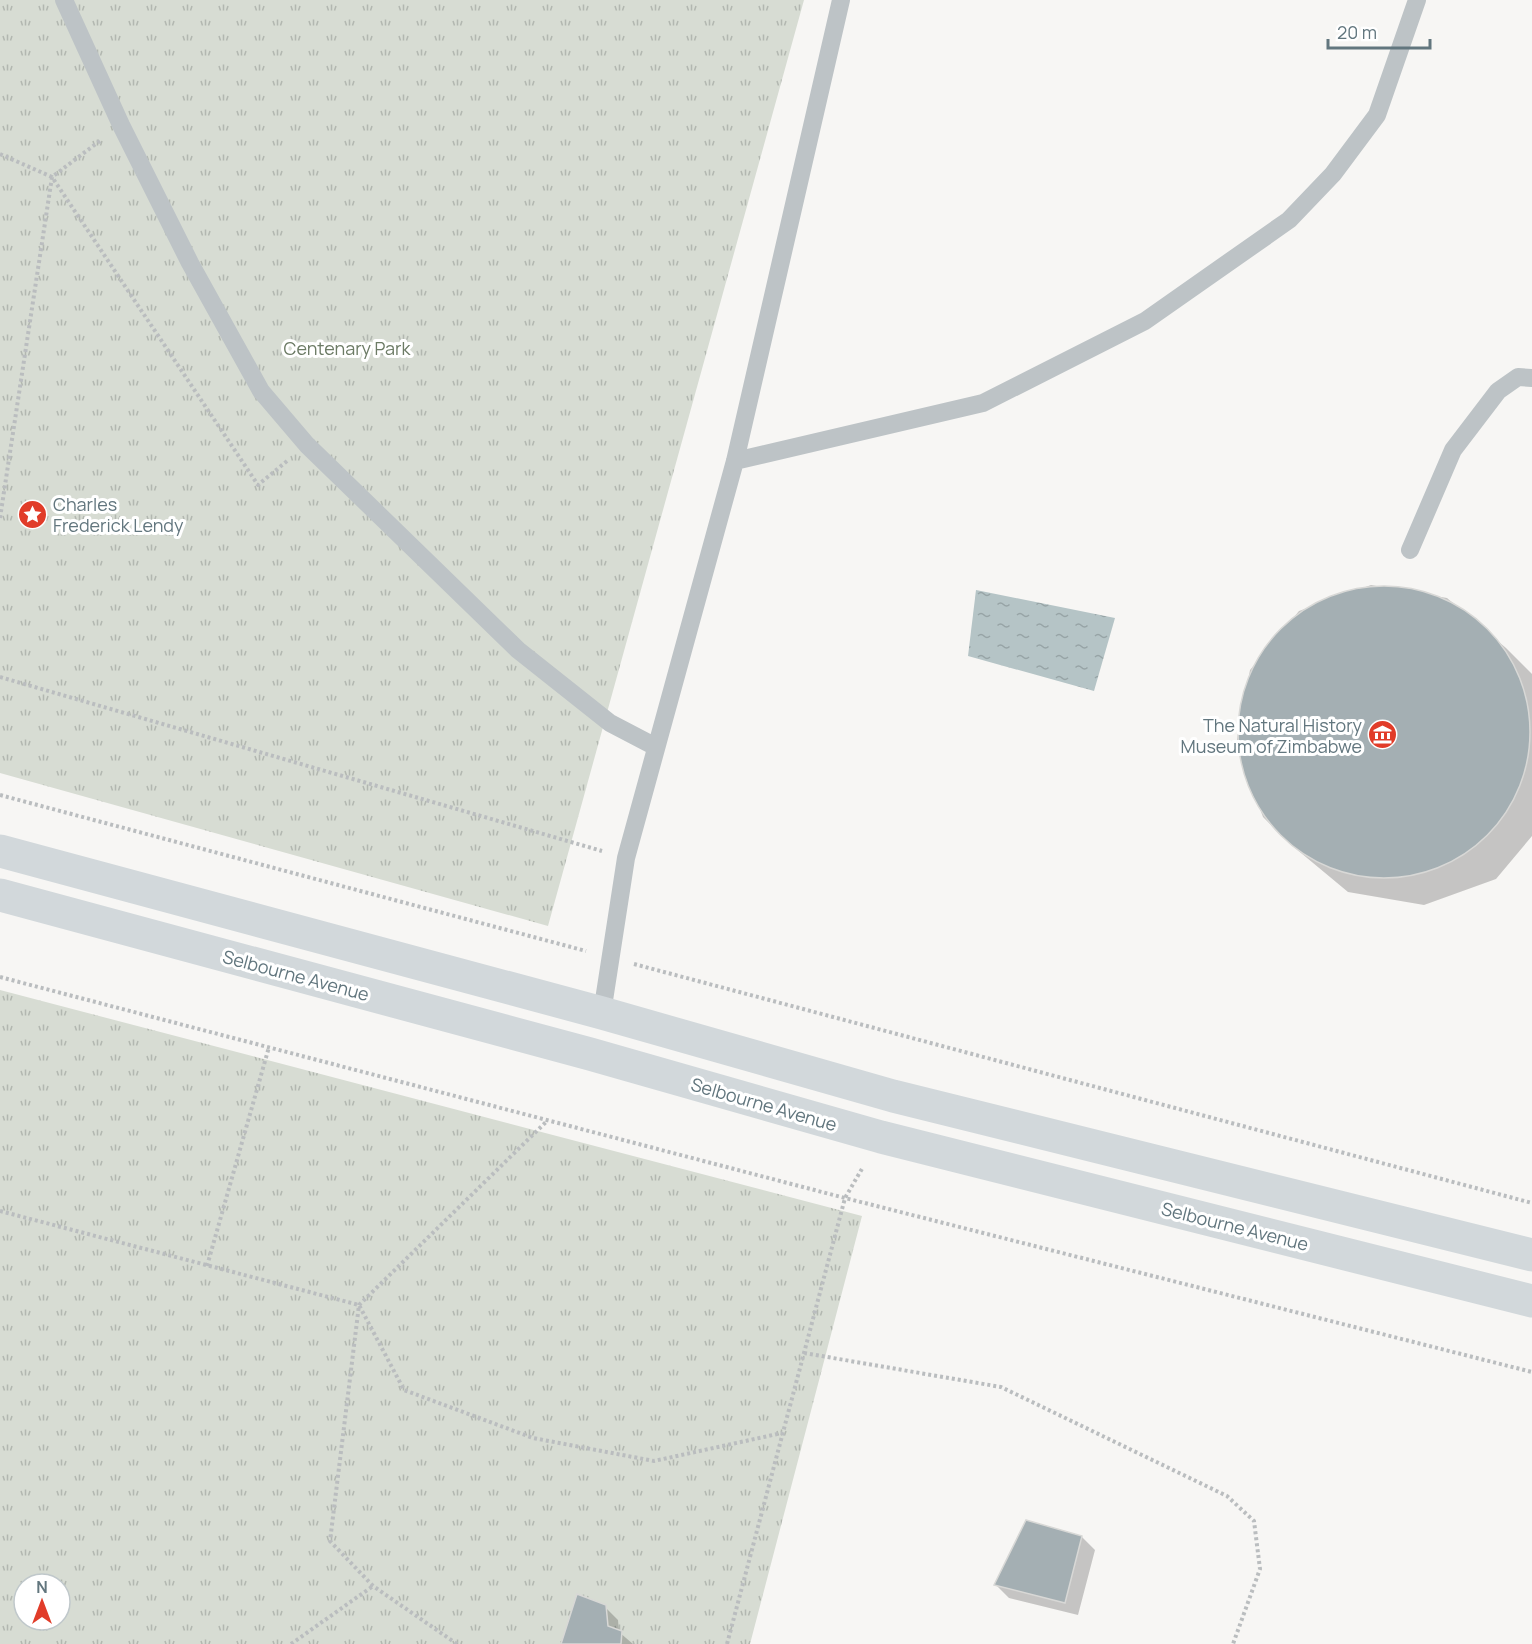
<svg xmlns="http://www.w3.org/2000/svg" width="1532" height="1644" font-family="Manrope,sans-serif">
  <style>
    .park { fill: url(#park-tufts); fill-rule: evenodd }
    .water { fill: url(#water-ripples) }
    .shadow { fill: #0003 }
    .building { fill: #a4afb3; stroke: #d8d8d6; stroke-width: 1.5 }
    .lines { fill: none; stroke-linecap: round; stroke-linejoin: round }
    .path { stroke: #babdbf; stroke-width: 4; stroke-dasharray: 3 3; stroke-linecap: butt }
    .service { stroke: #bdc3c6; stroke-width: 18 }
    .trunk { stroke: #d2d8db; stroke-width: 33 }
    .labels { text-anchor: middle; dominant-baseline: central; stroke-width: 6; stroke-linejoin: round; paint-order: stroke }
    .park-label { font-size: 18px; fill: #6c7b65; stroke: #fff }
    .poi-label { font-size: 18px; fill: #62767e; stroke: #fff; text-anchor: start }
    .street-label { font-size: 18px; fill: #62767e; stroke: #fff }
  </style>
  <defs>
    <pattern id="park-tufts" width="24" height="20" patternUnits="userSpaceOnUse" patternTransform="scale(1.5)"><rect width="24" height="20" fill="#d7dcd3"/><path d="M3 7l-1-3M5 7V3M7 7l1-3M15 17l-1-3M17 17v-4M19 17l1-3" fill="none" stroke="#b2b7b0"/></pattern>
    <pattern id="water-ripples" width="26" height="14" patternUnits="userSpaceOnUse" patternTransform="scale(1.5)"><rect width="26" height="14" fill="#b5c4c6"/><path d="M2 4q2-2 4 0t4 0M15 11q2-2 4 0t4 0" fill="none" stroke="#97a4a6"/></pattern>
  </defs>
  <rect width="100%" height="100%" fill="#f7f6f4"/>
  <path class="park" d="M0,0H804L548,926L0,773Z
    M0,990L862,1216L750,1644H0ZM24,1584H60V1620H24Z"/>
  <path class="water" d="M976,590L1115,618L1094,691L968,656Z"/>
  <path class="shadow" d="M1371,585L1447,598L1506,648L1532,674V836L1496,879L1424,905L1348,892L1289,843L1263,817L1236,745L1250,670L1299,611Z
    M1082,1537L1095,1550L1078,1615L1009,1598L996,1585Z
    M605,1607L618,1620L619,1632L633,1644H563Z"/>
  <path class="building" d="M1238 732a146 146 0 1 1 292 0a146 146 0 1 1-292 0Z
    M1026,1520L1082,1536L1065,1603L994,1585Z
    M577,1594L606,1605L608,1626L622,1631L621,1644H561Z"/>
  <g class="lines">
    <path class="path" d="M0,154L52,177L258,485L287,461
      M0,518L52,177L101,140
      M0,677L602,851
      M0,795L586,951
      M634,964L1532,1203
      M0,977L845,1198L1532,1372
      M0,1211L359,1305L404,1390L533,1438L654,1461L782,1433
      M207,1266L269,1047
      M804,1353L1001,1387L1227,1496L1254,1521L1260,1569L1233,1644
      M291,1644L373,1586
      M457,1644L373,1586L330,1541L359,1305L547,1121
      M727,1644L845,1198L863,1167"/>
    <path class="service" d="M64,0L121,125L190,263L261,391L307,445L518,650L610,723L654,746
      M735,461L983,403L1145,321L1289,220L1333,174L1377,115L1417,0
      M1410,550L1453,450L1498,391L1518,377L1532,378
      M602,1013L626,858L735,461L841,0"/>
    <path class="trunk" d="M0,851L602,1013L893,1096L1532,1255
      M0,895L590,1054L881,1137L1532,1301"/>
  </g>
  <defs>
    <symbol id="sight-disc" viewBox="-11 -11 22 22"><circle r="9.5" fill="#e13c29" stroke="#fff"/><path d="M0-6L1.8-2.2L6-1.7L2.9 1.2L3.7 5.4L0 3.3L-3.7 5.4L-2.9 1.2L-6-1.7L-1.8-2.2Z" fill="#fff"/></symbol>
    <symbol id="museum-disc" viewBox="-11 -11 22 22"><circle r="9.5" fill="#e13c29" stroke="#fff"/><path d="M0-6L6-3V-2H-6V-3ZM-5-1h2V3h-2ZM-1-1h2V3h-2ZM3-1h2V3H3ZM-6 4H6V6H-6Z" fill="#fff"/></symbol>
  </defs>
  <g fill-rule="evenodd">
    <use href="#sight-disc" x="16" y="498" width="33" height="33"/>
    <use href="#museum-disc" x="1366" y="718" width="33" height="33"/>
  </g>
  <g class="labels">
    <g class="park-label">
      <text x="347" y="348">Centenary Park</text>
    </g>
    <g class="poi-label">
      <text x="53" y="504">Charles<tspan x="53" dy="21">Frederick Lendy</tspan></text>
      <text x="1362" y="725" text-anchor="end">The Natural History<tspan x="1362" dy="21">Museum of Zimbabwe</tspan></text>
    </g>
    <g class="street-label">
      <text transform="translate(296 975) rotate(15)">Selbourne Avenue</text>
      <text transform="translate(764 1104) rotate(16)">Selbourne Avenue</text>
      <text transform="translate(1235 1226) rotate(14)">Selbourne Avenue</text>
    </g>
  </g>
  <g transform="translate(42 1602)"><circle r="28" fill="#ffffff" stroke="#c0c8cb" stroke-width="1.5"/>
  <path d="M0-4.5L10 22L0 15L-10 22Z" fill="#e13c29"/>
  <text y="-9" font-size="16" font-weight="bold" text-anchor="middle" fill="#62767e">N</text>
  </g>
  <path d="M1328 39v9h102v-9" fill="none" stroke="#62767e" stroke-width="3"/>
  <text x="1337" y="39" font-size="18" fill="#62767e" stroke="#ffffff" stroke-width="4.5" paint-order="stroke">20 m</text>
</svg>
